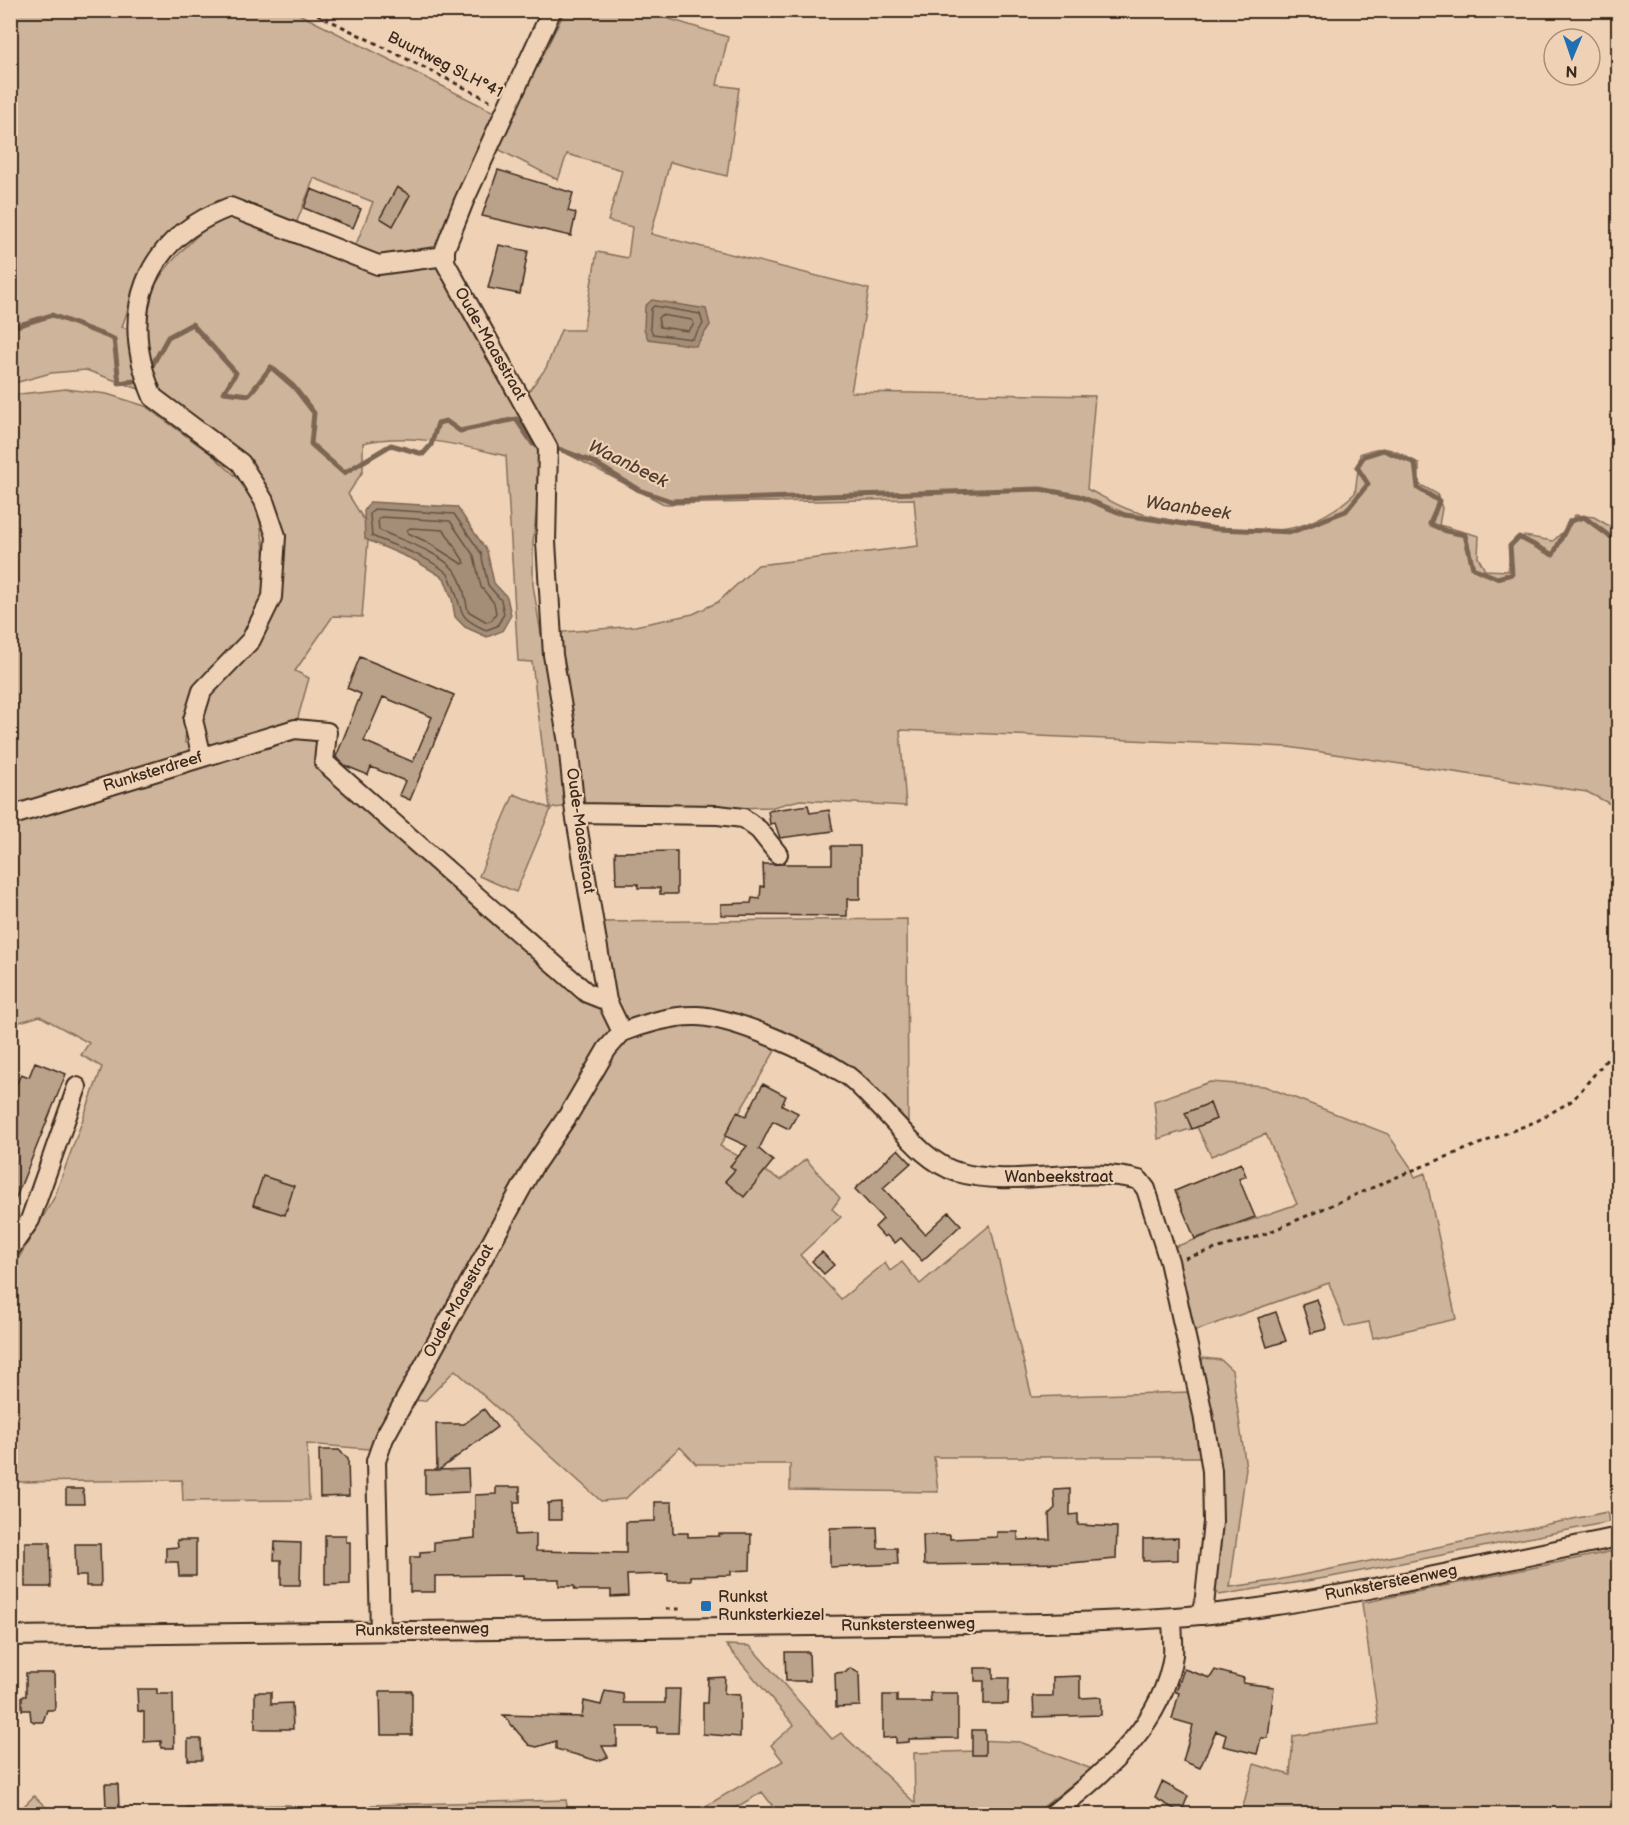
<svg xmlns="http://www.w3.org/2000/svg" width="1629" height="1825" font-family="'Balsamiq Sans',sans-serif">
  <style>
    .green { fill: #ceb49a; stroke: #846f5c; stroke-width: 1.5; fill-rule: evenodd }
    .water { fill: #a58e77; stroke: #7b6653; stroke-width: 1.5 }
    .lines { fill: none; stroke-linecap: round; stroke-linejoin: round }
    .shore { stroke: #655242; stroke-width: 1.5 }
    .stream { stroke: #7b6653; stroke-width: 5 }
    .building { fill: #baa18a; stroke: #3b2a1e; stroke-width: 1.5; fill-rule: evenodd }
    .minor-casing { stroke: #3b2a1e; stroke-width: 22 }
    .path { stroke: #3b2a1e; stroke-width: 3; stroke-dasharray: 4.5 4.5; stroke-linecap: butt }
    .minor { stroke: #efd2b6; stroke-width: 18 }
    .poi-dot { fill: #1f6fb2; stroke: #efd2b6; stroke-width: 2 }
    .labels { text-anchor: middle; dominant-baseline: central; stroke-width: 4.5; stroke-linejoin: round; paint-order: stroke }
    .street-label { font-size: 16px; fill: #3b2a1e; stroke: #efd2b6 }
    .poi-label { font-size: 16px; fill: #3b2a1e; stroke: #efd2b6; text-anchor: start }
    .water-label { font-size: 18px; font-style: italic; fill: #503e30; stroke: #efd2b6 }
  </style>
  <rect width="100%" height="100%" fill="#efd2b6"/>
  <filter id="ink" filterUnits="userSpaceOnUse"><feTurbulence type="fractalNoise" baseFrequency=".0167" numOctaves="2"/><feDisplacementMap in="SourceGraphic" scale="12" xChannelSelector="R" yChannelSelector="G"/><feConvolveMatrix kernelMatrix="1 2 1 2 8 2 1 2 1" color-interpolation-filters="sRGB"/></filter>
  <g filter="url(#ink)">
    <path class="green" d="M10,11H293L496,113L449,214L438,251L543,453L533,543V585L541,634L635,626L693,614L718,602L758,565L918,546L914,499L664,504L556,448L528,392L546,368L561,330H583L597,252L628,258L632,227L608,221L622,170L567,154L558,180L496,148L565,11H644L728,37L717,85L739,88L727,176L670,162L651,234L869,289L851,392L1095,396L1087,489C1102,496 1117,506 1133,511C1169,522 1256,536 1292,528C1314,523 1339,509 1355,493L1360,454C1385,442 1397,451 1419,464V484L1437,494L1442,508L1439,525L1479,536L1478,557L1485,570L1508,571L1511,543L1524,536L1553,541L1571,524L1575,515L1594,517L1618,531V808L1587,792L1288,747L900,730L906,806L800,800L773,807L736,808L598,805L550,808L532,662L518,661L506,456C459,445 411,432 363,443V471L348,494L369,528L362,617L333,616L295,671L309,678L297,721L317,743V761L598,993L599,922L907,919L908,1126L856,1074L687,1008L659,1010L610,1028L619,1035C686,1018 715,1020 776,1049L720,1146L781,1180L806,1159L840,1198L832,1209L841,1217L800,1255L841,1299L885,1263L890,1271L902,1262L920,1284L990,1225L1032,1397L1189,1392L1201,1457H934L938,1492L790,1490V1464H696L680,1447L625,1499L601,1501L455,1370L425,1401L397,1399L369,1449L307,1444L309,1500L183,1501L182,1480L11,1482V1271L54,1198L102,1067L81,1055L89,1043L40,1016L13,1024L11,1059V395L66,389L107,394L145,406L211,454L249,488L258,509L263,541L267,571L264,597L251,627L187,709L185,743L197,740L204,698L229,671L280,575L256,481L161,397L86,370L51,373L11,384ZM314,178L373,202L351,257L292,234ZM197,212L215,220C174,255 152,279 134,331L122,327L137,283L155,246Z
      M514,794L551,809L516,892L479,876Z
      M1210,1082L1264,1086L1388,1134L1410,1166L1415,1177L1425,1173L1456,1319L1373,1338L1369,1322L1345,1327L1329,1283L1192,1332L1174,1247L1297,1204L1266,1134L1211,1156L1197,1127L1158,1139L1154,1101Z
      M1203,1358L1221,1360L1232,1370L1246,1468L1230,1587L1273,1581L1607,1512L1609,1522L1331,1577L1219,1595L1212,1585L1199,1369Z
      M1618,1550V1814H1241L1254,1764L1290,1775L1293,1736L1379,1724L1362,1603Z
      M726,1645L750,1646L832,1739L841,1733L915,1803L914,1753L976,1751V1740L1020,1742L1092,1769L1034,1814H779L762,1792L725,1814H692L783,1761L771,1745L794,1725Z
      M34,1796L53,1814H16Z
      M566,1800L568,1812L617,1814H371V1805Z
      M289,1805L314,1814H180L187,1807Z"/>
    <path class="water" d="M652,300L706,309L710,325L696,346L648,339L644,329L645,306Z
      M370,502L457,507L487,551L494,583L507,597L511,615L502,631L487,637L465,627L455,617L452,599L444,578L416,561L365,539L364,511Z"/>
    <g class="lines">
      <path class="shore" d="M654,306L700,314L703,324L692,339L653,334L650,328L651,309Z
        M661,315L692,320L694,324L688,331L660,327L658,318Z
        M374,509L454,514L481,553L488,585L501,600L504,614L497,626L486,630C456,616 464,614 453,585C451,581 450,576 447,573C426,555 396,547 372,536L370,514Z
        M381,517L450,521L474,556L481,587L494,603L496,613L492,620L487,622L468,611C465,598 463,581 454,570C440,552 400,540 379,530L378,519Z
        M410,528L444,530L465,563L462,564L427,542L408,533L407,530Z"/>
      <path class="stream" d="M10,328L52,315L114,339L119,383L143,380
        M148,373L168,337L192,324L236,373L224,392L249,395L271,367L294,387L314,413L311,444L344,473L391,445L423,454L431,445L438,423L446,421L460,431L516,419L533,444L540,445
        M559,449L593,462L639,490L671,501L1040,489L1079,496L1125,515L1217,529L1292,532L1346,511L1368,484L1357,467L1364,456L1383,450L1415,463L1418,488L1439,501L1430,524L1446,531L1465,535L1473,568L1497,578L1512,574L1510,546L1519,537L1553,555L1570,521L1584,517L1609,536L1618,538"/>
    </g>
    <path class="building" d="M498,170L573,193L568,211L576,213L571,236L482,216Z
      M397,187L410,195L393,226L380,218Z
      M311,189L361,209L353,228L304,208Z
      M499,245L528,251L520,294L488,288Z
      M360,657L454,695L410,800L399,795L405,781L371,767L368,775L346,766L336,757L361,694L347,688ZM383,697L432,717L413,762L364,741Z
      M808,805L810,813L829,810L833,831L780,838L775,823L770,824L768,811Z
      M832,846H860V899H847V916L721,915V904L751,903L752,898L760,899L761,886L764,887L763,864H832Z
      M677,851V894H660V888H638V884H616L615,852Z
      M35,1062L66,1074L11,1210L10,1099L21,1074L29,1077Z
      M763,1084L786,1096L782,1105L798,1113L789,1129L773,1121L759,1149L773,1161L744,1197L725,1181L735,1170L730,1166L747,1146L725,1136L737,1112L746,1116Z
      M1210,1103L1216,1119L1192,1129L1185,1113Z
      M898,1149L911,1163L883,1188L925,1234L949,1212L961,1225L922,1261L901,1238L895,1243L886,1235L884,1237L875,1227L883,1219L855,1189Z
      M1241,1163L1246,1176L1239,1179L1255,1217L1195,1239L1175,1191Z
      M263,1176L294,1186L285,1215L253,1205Z
      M822,1252L834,1265L824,1274L812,1261Z
      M1317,1299L1327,1329L1311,1333L1302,1304Z
      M1276,1312L1286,1341L1267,1347L1258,1318Z
      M484,1409L497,1427L439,1470L468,1469L469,1492L425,1494V1470H437L436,1424H464Z
      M319,1450H339L348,1459L349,1496L320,1497Z
      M496,1487H520V1502H514L515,1535L536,1534V1551L626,1553V1522L655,1521V1502H672L673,1533H688V1537L719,1536V1534H751L750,1570L731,1571V1575L691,1576V1581H668V1574L627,1575L628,1596L611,1597V1590H575L574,1586H559V1579H524V1575L435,1576V1592H410V1557H420V1552L434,1551V1542L475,1538V1495L496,1494Z
      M66,1489H83L84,1504H66Z
      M1070,1489V1515L1078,1514V1525L1117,1527L1116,1559L1070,1563L924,1565L923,1535H950V1539L997,1537V1532H1018V1540L1050,1539L1049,1514L1055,1508L1054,1490Z
      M561,1502V1520H548V1503Z
      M877,1527L878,1548H897L898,1564L830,1567V1528Z
      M325,1535H346V1542H350V1584L325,1585Z
      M1178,1538V1560L1143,1561V1539Z
      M177,1540H196V1576H179L178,1562H166V1548L178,1547Z
      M25,1542H50L51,1587H25Z
      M275,1542L301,1543L300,1585H281V1560H274Z
      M75,1544H100L101,1586H86V1576H76Z
      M785,1652H809L810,1681H786Z
      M850,1668L859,1673L860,1706L836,1707L835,1673L846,1672Z
      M975,1668H993V1678H1009L1008,1704H984V1681H975Z
      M1184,1669L1210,1678L1215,1670L1244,1678L1243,1683L1274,1687L1268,1738H1261L1257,1754L1223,1746L1226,1735L1216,1731L1200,1768L1183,1761L1193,1725L1172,1719L1179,1693L1176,1692Z
      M26,1673H54L55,1710H47L43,1722H34L31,1720L30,1710H22V1696H26Z
      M1080,1676V1698L1101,1697V1715L1034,1717L1033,1696H1053V1677Z
      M725,1677L724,1694L740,1695V1737L703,1734V1703H707L708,1678Z
      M137,1689H157V1694H173L174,1748H161V1741L144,1742V1712L138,1711Z
      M665,1689H680L678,1733H657V1727H617V1746H602L608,1757L598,1761L556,1749V1741L537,1747L529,1745L503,1715L582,1717L584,1701L601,1705L605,1691L623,1694L624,1703H665Z
      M380,1691H412V1735H381Z
      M255,1692H271V1704L292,1703L293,1729H255Z
      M930,1693H958V1738L909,1739V1742L896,1743V1737L883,1738V1695H897V1702H931Z
      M972,1730H985V1755H972Z
      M188,1739H201L202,1760H188Z
      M1162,1782L1188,1796L1181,1813L1155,1798Z
      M105,1784H118L119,1808H106Z"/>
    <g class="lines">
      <defs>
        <path id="minor" d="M552,10L464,201L445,249V262L548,448L546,542L553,655L568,743L575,813L607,1001L622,1032
          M202,757L193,720L202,691L251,640L272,597L276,536L264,501L241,463L153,397C118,313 142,240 230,207L378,265L445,256
          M575,813L718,815L743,818L759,830L778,854
          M10,816L295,729L327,732L324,762L587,993L607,1001
          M622,1032C645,1024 672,1015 697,1016C737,1018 811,1052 845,1074C856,1081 866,1093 875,1102C900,1126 923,1161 957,1172C1016,1189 1081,1164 1139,1180L1146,1189L1169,1261L1203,1414L1212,1471L1213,1522L1203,1615
          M10,1249L30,1220L77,1087
          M380,1631L376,1461L384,1438L533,1167L569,1114L607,1049L622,1032
          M10,1636L1046,1623C1109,1621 1173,1619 1236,1611C1364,1594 1492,1563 1618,1537
          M1053,1814C1104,1772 1163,1726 1173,1655C1174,1643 1172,1630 1172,1618"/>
      </defs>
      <use href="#minor" class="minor-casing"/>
      <path class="path" d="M309,10L493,102
        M1185,1258L1260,1236L1411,1171L1537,1121L1573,1100L1618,1046
        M666,1609H683"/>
      <use href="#minor" class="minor"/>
    </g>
  </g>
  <rect class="poi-dot" x="700" y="1600" width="12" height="12" rx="3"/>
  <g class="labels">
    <g class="street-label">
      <text transform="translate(445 65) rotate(27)">Buurtweg SLH°41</text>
      <text transform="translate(490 344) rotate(60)">Oude-Maasstraat</text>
      <text transform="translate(153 772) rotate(-17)">Runksterdreef</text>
      <text transform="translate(580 831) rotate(82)">Oude-Maasstraat</text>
      <text x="1059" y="1177">Wanbeekstraat</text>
      <text transform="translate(459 1301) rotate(-61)">Oude-Maasstraat</text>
      <text transform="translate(1391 1583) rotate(-11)">Runkstersteenweg</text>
      <text transform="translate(908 1625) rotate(-1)">Runkstersteenweg</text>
      <text transform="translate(422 1630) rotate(-1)">Runkstersteenweg</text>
    </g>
    <g class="poi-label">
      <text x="718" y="1597">Runkst<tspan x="718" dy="18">Runksterkiezel</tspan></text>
    </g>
    <g class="water-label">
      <text transform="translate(628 464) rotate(26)">Waanbeek</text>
      <text transform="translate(1188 508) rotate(8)">Waanbeek</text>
    </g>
  </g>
  <rect width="1629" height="1825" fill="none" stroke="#efd2b6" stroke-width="36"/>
  <rect x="18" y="18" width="1593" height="1789" fill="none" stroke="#3b2a1e" stroke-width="2" filter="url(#ink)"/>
  <g transform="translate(1572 57) rotate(182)"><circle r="28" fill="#efd2b6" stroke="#a78f79" stroke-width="1.5"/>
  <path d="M0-4.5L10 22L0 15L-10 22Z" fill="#1f6fb2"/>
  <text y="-9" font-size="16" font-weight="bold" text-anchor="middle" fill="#3b2a1e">N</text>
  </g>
</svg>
